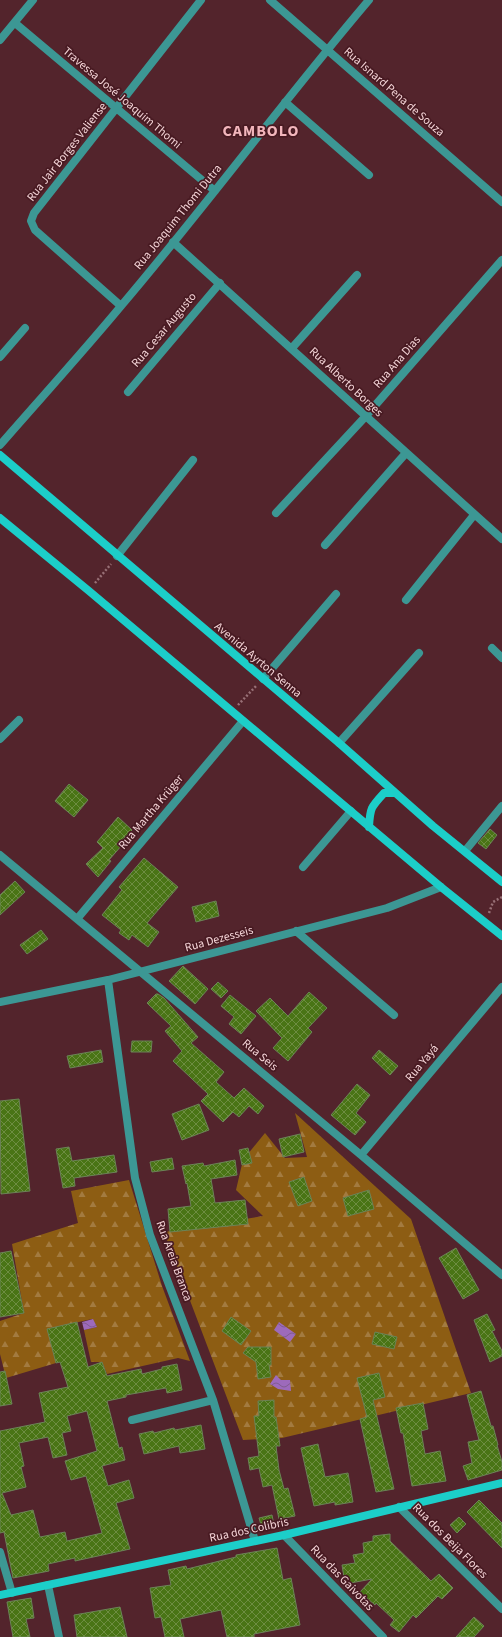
<svg xmlns="http://www.w3.org/2000/svg" width="502" height="1637" font-family="'Source Sans 3',sans-serif">
  <style>
    .forest { fill: url(#forest-firs) }
    .water { fill: url(#water-waves) }
    .building { fill: url(#building-cross-hatch); stroke: #6b8357; fill-rule: evenodd }
    .lines { fill: none; stroke-linecap: round; stroke-linejoin: round }
    .path { stroke: #987076; stroke-width: 2.5; stroke-dasharray: 2 2; stroke-linecap: butt }
    .street { stroke: #3c9794; stroke-width: 8 }
    .secondary { stroke: #1ccec9; stroke-width: 8 }
    .labels { text-anchor: middle; dominant-baseline: central; stroke-width: 3.5; stroke-linejoin: round; paint-order: stroke }
    .street-label { font-size: 12px; fill: #f5d5d8; stroke: #481a22 }
    .district-label { font-size: 16px; font-weight: bold; letter-spacing: 1px; fill: #f2b6bc; stroke: #481a22 }
  </style>
  <defs>
    <pattern id="forest-firs" width="22" height="20" patternUnits="userSpaceOnUse"><rect width="22" height="20" fill="#8d5d13"/><path d="M5 1l3.5 6h-7zM16 11l3.5 6h-7z" fill="#a37b40"/></pattern>
    <pattern id="water-waves" width="16" height="10" patternUnits="userSpaceOnUse"><rect width="16" height="10" fill="#9d6abb"/><path d="M0 5q4-4 8 0t8 0" fill="none" stroke="#805b90"/></pattern>
    <pattern id="building-cross-hatch" width="8" height="8" patternUnits="userSpaceOnUse"><rect width="8" height="8" fill="#497415"/><path d="M0 0l8 8M0 8l8-8" fill="none" stroke="#6d8d41"/></pattern>
  </defs>
  <rect width="100%" height="100%" fill="#53242c"/>
  <path class="forest" d="M295,1113L411,1219L471,1393L282,1438L243,1440L164,1232L263,1216L236,1190L243,1160L265,1133L285,1158L307,1157Z
    M129,1180L162,1286L190,1361L178,1358L107,1374L102,1362H91L84,1330L97,1327L92,1319L48,1329L56,1363L6,1378L0,1354V1321L24,1313L12,1244L78,1223L71,1191Z"/>
  <path class="water" d="M93,1319L97,1327L84,1330L82,1322Z
    M279,1322L296,1334L290,1342L274,1330Z
    M276,1375L281,1380H290L291,1391L278,1389L270,1384Z"/>
  <path class="building" d="M69,784L88,800L74,817L55,801Z
    M118,817L132,830L119,843L122,845L109,860L111,861L98,877L86,864L103,848L97,842Z
    M490,829L497,835L486,849L478,843Z
    M144,858L178,887L147,923L159,932L148,947L132,935L129,940L119,933L121,930L102,915L122,890L119,887Z
    M15,881L25,892L0,915V895Z
    M216,901L219,916L196,922L192,907Z
    M41,930L48,939L27,954L20,945Z
    M183,966L208,989L195,1004L169,981Z
    M218,982L228,991L221,998L211,989Z
    M309,992L327,1008L308,1028L312,1032L288,1061L273,1048L282,1038L256,1011L270,998L288,1016Z
    M156,994H158L164,998L198,1037L191,1043L224,1072L216,1082L234,1098L244,1088L264,1106L258,1114L249,1106L239,1117L233,1112L223,1122L201,1101L208,1094L173,1061L182,1051L165,1031L171,1026L147,1003Z
    M230,995L256,1016L241,1034L229,1024L234,1017L221,1006Z
    M132,1041H152L151,1052H131Z
    M101,1050L103,1062L70,1068L67,1056Z
    M379,1050L398,1066L390,1075L372,1058Z
    M357,1084L370,1095L356,1113L366,1122L355,1135L331,1115Z
    M19,1099L30,1191L1,1194L0,1101Z
    M199,1104L209,1130L182,1140L172,1114Z
    M300,1134L304,1152L283,1157L279,1139Z
    M69,1147L72,1161L114,1155L117,1172L74,1178L75,1186L63,1188L56,1149Z
    M248,1148L252,1163L242,1165L239,1150Z
    M172,1158L174,1169L152,1172L150,1162Z
    M235,1160L237,1175L211,1179L215,1203L245,1200L248,1224L170,1232L168,1209L191,1206L187,1183L186,1184L182,1166L203,1163L204,1166Z
    M304,1177L312,1201L298,1206L289,1182Z
    M369,1190L374,1209L348,1216L343,1198Z
    M456,1248L479,1290L463,1299L439,1258Z
    M11,1251L24,1313L0,1317V1253Z
    M487,1314L495,1330L492,1331L502,1351V1356L490,1362L474,1320Z
    M231,1317L251,1331L241,1345L222,1331Z
    M77,1322L88,1367L102,1362L107,1376L141,1369L142,1374L162,1369V1367L177,1364L182,1390L167,1393L166,1388L126,1395V1397L107,1401L119,1448L122,1447L125,1460L102,1466L108,1486L129,1480L134,1498L116,1503L130,1549L75,1561V1558L48,1564L49,1571L13,1578L4,1532L0,1533V1431L45,1422L39,1393L68,1387L60,1362L56,1363L47,1329ZM87,1411L97,1451L65,1461L71,1480L86,1476L102,1533L67,1541L65,1532L40,1537L33,1510L11,1515L2,1493L26,1487L21,1467L24,1466L19,1443L48,1437L53,1458L67,1455L62,1433L71,1431L67,1416Z
    M375,1332L397,1337L394,1349L372,1344Z
    M248,1347H271V1365H269L271,1377L258,1379L256,1362L243,1353Z
    M5,1371L12,1404L0,1406V1372Z
    M379,1373L385,1397L373,1400L394,1489L376,1492L360,1419L367,1417L357,1378Z
    M481,1391L491,1426H493L498,1445H497L502,1462V1470L468,1480L463,1466L472,1463L468,1442L479,1440L467,1395Z
    M274,1400V1417H276L280,1446H276L279,1470L284,1489L288,1488L295,1516L279,1519L272,1485L263,1487L259,1468L250,1470L248,1458L259,1456L254,1416H259L258,1401Z
    M423,1403L428,1429L421,1431L425,1454L440,1451L446,1481L412,1486L403,1433H401L396,1408Z
    M201,1425L205,1449L180,1453L179,1446L144,1454L139,1434L153,1431L154,1433L174,1428L175,1430Z
    M318,1444L325,1477L348,1473L353,1502L335,1505V1502L314,1506L301,1448Z
    M479,1500L502,1523V1548L467,1512Z
    M272,1515L274,1525L262,1528L259,1518Z
    M459,1517L466,1524L457,1533L450,1525Z
    M390,1534V1541L431,1581L439,1574L453,1588L442,1599L438,1596L416,1618L413,1615L399,1632L390,1625L394,1620L376,1603L375,1605L360,1592L372,1579L345,1584L342,1565L355,1563L353,1555L364,1553L363,1543L373,1541V1536Z
    M277,1548L283,1580L291,1578L300,1625L254,1634V1637H227L221,1610L180,1619L184,1637H165L161,1617L155,1618L150,1588L171,1585L168,1570L186,1566L187,1569L236,1557V1555Z
    M31,1598L34,1618L26,1619L30,1637H13L7,1602Z
    M120,1607L127,1637H77L74,1615Z
    M474,1617L484,1626L474,1637H456Z"/>
  <g class="lines">
    <path class="path" d="M95,583L111,564
      M238,705L257,685
      M489,913L493,902L502,897"/>
    <path class="street" d="M270,0L502,202
      M15,23L215,191
      M0,40L33,0
      M285,102L369,175
      M173,242L502,539
      M121,306L35,230L31,221L34,213L201,0
      M292,348L357,275
      M0,357L25,328
      M128,392L220,283
      M0,445C40,399 82,353 121,306C206,206 284,100 369,0
      M276,513L365,417L502,260
      M325,545L406,453
      M117,556L193,460
      M406,600L474,515
      M492,648L502,658
      M263,679L336,594
      M0,739L19,720
      M339,743L419,653
      M465,851L502,806
      M0,855L361,1155L502,1275
      M303,867L351,811
      M77,919L243,721
      M296,931L394,1015
      M108,980L135,1178L150,1235L213,1400L255,1541
      M0,1002L108,980L387,908L441,887
      M361,1155L502,987
      M132,1420L213,1400
      M399,1507L502,1609
      M284,1535L383,1637
      M0,1552L12,1593
      M48,1585L59,1637"/>
    <path class="secondary" d="M0,455L339,743L433,826L502,882
      M0,518L89,591L441,887L502,936
      M369,827C370,808 371,807 384,793H395
      M0,1595L284,1535L502,1483"/>
  </g>
  <g class="labels">
    <g class="street-label">
      <text transform="translate(394 92) rotate(41)">Rua Isnard Pena de Souza</text>
      <text transform="translate(122 98) rotate(40)">Travessa José Joaquim Thomi</text>
      <text transform="translate(67 152) rotate(-52)">Rua Jair Borges Valiense</text>
      <text transform="translate(178 217) rotate(-51)">Rua Joaquim Thomi Dutra</text>
      <text transform="translate(164 330) rotate(-50)">Rua Cesar Augusto</text>
      <text transform="translate(397 362) rotate(-49)">Rua Ana Dias</text>
      <text transform="translate(346 382) rotate(43)">Rua Alberto Borges</text>
      <text transform="translate(258 660) rotate(40)">Avenida Ayrton Senna</text>
      <text transform="translate(151 812) rotate(-50)">Rua Martha Krüger</text>
      <text transform="translate(219 939) rotate(-15)">Rua Dezesseis</text>
      <text transform="translate(260 1055) rotate(40)">Rua Seis</text>
      <text transform="translate(422 1063) rotate(-50)">Rua Yayá</text>
      <text transform="translate(174 1261) rotate(70)">Rua Areia Branca</text>
      <text transform="translate(249 1530) rotate(-12)">Rua dos Colibris</text>
      <text transform="translate(450 1541) rotate(45)">Rua dos Beija Flores</text>
      <text transform="translate(342 1578) rotate(46)">Rua das Gaivotas</text>
    </g>
    <g class="district-label">
      <text x="261" y="131">CAMBOLO</text>
    </g>
  </g>
</svg>
